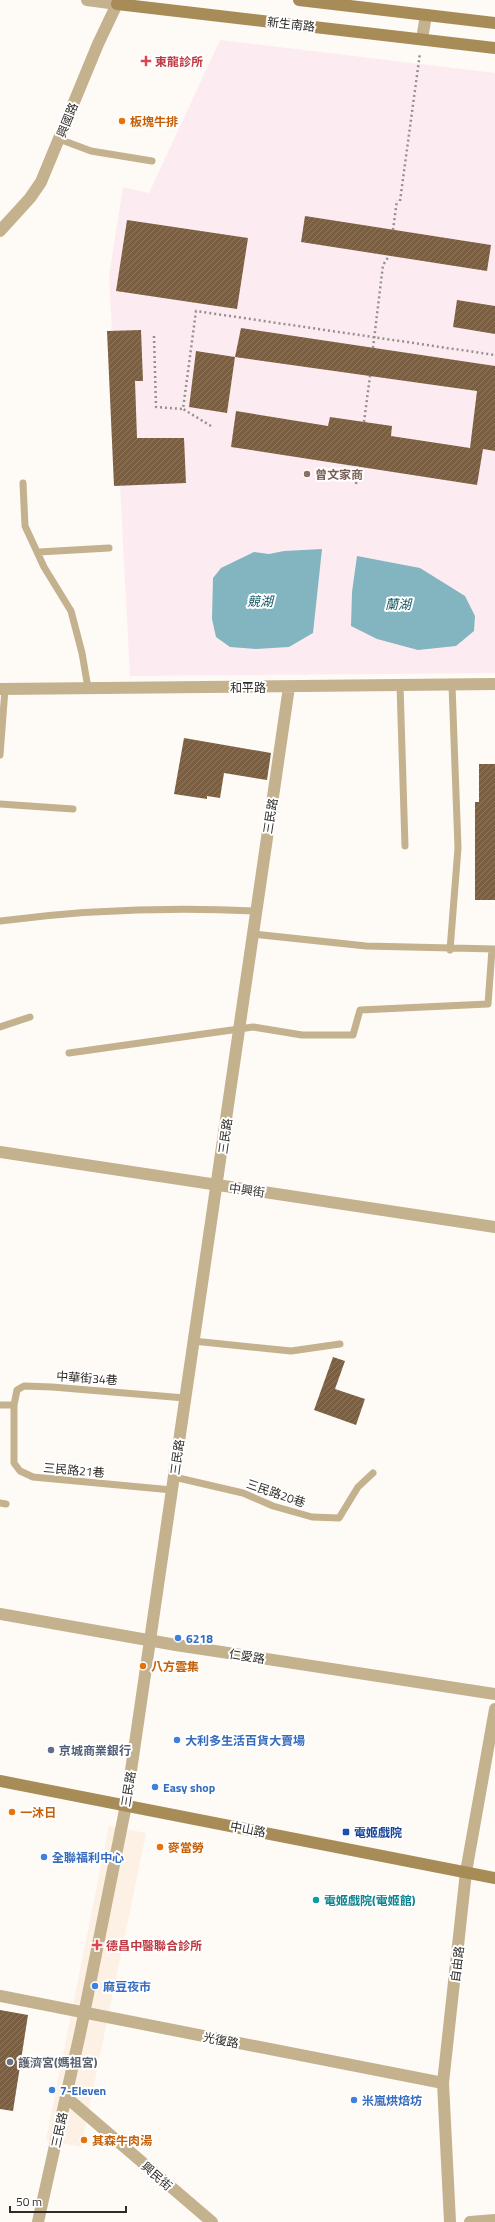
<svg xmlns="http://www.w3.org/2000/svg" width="495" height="2222" font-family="'Titillium Web','Noto Sans TC',sans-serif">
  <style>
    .built { fill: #fdf0e4 }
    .education { fill: #fcecf1 }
    .water { fill: #82b5c0 }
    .building { fill: url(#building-hatch) }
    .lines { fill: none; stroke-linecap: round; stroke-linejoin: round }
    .path { stroke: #94908c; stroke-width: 2.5; stroke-dasharray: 2 3; stroke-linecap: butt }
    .lane { stroke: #c4b18e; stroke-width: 7 }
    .street { stroke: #c4b18e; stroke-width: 12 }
    .secondary { stroke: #a88c57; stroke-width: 12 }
    .health-dot { fill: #e0444e; stroke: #fff; stroke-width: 1.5 }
    .food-dot { fill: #e8710a; stroke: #fff; stroke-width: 1.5 }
    .education-dot { fill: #8d6e63; stroke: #fff; stroke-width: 1.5 }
    .shop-dot { fill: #3f7fe0; stroke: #fff; stroke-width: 1.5 }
    .service-dot { fill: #5c6f8a; stroke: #fff; stroke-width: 1.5 }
    .transit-dot { fill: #1a4fb4; stroke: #fff; stroke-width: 1.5 }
    .culture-dot { fill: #0f9aa8; stroke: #fff; stroke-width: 1.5 }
    .worship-dot { fill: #6b7280; stroke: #fff; stroke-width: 1.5 }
    .labels { text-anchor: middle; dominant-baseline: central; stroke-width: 4; stroke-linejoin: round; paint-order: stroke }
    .street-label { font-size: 12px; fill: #2f2c28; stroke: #fff }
    .health-label { font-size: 12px; font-weight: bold; fill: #be3a42; stroke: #fff; text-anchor: start }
    .food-label { font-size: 12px; font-weight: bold; fill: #c56008; stroke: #fff; text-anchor: start }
    .education-label { font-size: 12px; font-weight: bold; fill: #785e54; stroke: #fff; text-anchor: start }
    .shop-label { font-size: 12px; font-weight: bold; fill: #366cbe; stroke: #fff; text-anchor: start }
    .service-label { font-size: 12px; font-weight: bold; fill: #4e5e75; stroke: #fff; text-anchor: start }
    .transit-label { font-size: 12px; font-weight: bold; fill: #164399; stroke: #fff; text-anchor: start }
    .culture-label { font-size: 12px; font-weight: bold; fill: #0d838f; stroke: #fff; text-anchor: start }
    .worship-label { font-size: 12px; font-weight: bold; fill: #5b616d; stroke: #fff; text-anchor: start }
    .water-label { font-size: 13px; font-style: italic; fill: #125965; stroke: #fff }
  </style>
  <defs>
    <pattern id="building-hatch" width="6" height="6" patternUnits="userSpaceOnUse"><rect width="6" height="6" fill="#7b5f42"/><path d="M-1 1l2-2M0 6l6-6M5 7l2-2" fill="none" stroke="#8c7761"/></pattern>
  </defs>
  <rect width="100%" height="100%" fill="#fefaf6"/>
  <path class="built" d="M109,1826L146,1833L81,2147L46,2140Z"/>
  <path class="education" d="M220,40L495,73V673L130,676L109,276L123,187L149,193Z"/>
  <path class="water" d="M322,549L313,633L289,647L256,649L230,647L216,637L212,619L213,578L221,568L254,552L269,554L284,551Z
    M357,556L420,568L465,596L475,616L474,631L456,646L418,650L377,639L351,626L352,592Z"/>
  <path class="building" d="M305,216L491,245L487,271L301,242Z
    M127,220L248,238L237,309L116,291Z
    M457,300L495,306V334L453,327Z
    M241,328L495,366V451L483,449L477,485L231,447L236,411L328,426L330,417L392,426L391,436L470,448L477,391L235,357Z
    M141,330L143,381H135L137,438H184L186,483L114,486L107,331Z
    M196,351L235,357L227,413L189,407Z
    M184,738L271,753L267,780L224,773L220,798L207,796V799L174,794Z
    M479,764H495V900H475V802H479Z
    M333,1357L345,1361L335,1389L365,1399L356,1425L314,1410Z
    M0,2010L28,2015L13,2111L0,2109Z"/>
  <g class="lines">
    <path class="path" d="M400,201L420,53
      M393,230L397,200
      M154,336L156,407L183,409
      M373,348L383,265L389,256
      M364,422L370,376
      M211,426L183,409L196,311L495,355
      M356,484L358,467"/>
    <path class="lane" d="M59,139L91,151L152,161
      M23,483L25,526L44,567L71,611L82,653L88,688
      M39,552L109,548
      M400,685L405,846
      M0,755L5,689
      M0,804L73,809
      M0,921C85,910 170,907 255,911
      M253,934L366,946L495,949
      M450,950L458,848L452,685
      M0,1027L30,1017
      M69,1053L253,1027L302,1035H353L360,1010L488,1004L492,949
      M193,1341L291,1351L340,1344
      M0,1405H14
      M174,1477L243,1493L273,1506L312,1517L339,1518L358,1487L373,1473
      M172,1490L33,1477L20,1471L14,1463V1405L17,1390L24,1386L52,1387L185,1398
      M0,1503L6,1504"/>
    <path class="street" d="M422,39L426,15
      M0,231L30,198L41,182L98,44L117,4L87,0
      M0,689L495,684
      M0,1152L495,1227
      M0,1614L176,1645L495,1694
      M0,1996L443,2083
      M66,2097L212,2222
      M38,2222L81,2029L126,1805L289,687
      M450,2222L443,2083L466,1872L495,1709
      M470,2222L495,2220"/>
    <path class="secondary" d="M119,0L117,4L495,48
      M299,0L495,23
      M0,1781L495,1878"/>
  </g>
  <g class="health-dot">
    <path d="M144 55h4v4h4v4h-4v4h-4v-4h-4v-4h4z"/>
    <path d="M95 1939h4v4h4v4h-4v4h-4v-4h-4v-4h4z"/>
  </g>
  <g class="food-dot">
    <circle cx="122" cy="121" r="4"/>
    <circle cx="143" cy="1666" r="4"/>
    <circle cx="12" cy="1812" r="4"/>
    <circle cx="160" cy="1847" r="4"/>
    <circle cx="84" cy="2140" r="4"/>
  </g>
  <circle class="education-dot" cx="307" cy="474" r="4"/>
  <g class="shop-dot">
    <circle cx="178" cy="1638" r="4"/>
    <circle cx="177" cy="1740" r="4"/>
    <circle cx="155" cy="1787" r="4"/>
    <circle cx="44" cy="1857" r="4"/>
    <circle cx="95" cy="1986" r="4"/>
    <circle cx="52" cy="2090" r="4"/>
    <circle cx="354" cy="2100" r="4"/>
  </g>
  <circle class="service-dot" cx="51" cy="1750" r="4"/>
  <rect class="transit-dot" x="342" y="1828" width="8" height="8" rx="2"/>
  <circle class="culture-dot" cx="316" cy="1900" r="4"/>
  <circle class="worship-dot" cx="10" cy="2062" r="4"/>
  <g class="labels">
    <g class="street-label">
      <text transform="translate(291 24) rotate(6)">新生南路</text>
      <text transform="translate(67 120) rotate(-68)">興國路</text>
      <text x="248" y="687">和平路</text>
      <text transform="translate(270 816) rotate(-81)">三民路</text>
      <text transform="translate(225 1136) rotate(-82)">三民路</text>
      <text transform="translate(247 1190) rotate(8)">中興街</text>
      <text transform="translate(87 1378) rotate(4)">中華街34巷</text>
      <text transform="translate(177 1457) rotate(-82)">三民路</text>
      <text transform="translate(74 1470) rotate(5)">三民路21巷</text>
      <text transform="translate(276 1493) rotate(19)">三民路20巷</text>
      <text transform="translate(247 1656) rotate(9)">仁愛路</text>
      <text transform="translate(128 1789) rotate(-81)">三民路</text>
      <text transform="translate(248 1829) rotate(11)">中山路</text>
      <text transform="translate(457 1964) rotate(-83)">自由路</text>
      <text transform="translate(221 2040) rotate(11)">光復路</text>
      <text transform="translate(59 2130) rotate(-78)">三民路</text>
      <text transform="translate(157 2176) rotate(41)">興民街</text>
    </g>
    <g class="health-label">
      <text x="155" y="61">東龍診所</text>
      <text x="106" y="1945">德昌中醫聯合診所</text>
    </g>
    <g class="food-label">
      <text x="130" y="121">板塊牛排</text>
      <text x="151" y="1666">八方雲集</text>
      <text x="20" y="1812">一沐日</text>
      <text x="168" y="1847">麥當勞</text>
      <text x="92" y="2140">其森牛肉湯</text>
    </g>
    <g class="education-label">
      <text x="315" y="474">曾文家商</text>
    </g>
    <g class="shop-label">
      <text x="186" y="1638">6218</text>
      <text x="185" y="1740">大利多生活百貨大賣場</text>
      <text x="163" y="1787">Easy shop</text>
      <text x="52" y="1857">全聯福利中心</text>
      <text x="103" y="1986">麻豆夜市</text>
      <text x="60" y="2090">7-Eleven</text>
      <text x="362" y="2100">米嵐烘焙坊</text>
    </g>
    <g class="service-label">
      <text x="59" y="1750">京城商業銀行</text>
    </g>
    <g class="transit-label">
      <text x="354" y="1832">電姬戲院</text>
    </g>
    <g class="culture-label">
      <text x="324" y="1900">電姬戲院(電姬館)</text>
    </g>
    <g class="worship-label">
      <text x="18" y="2062">護濟宮(媽祖宮)</text>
    </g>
    <g class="water-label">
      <text x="260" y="601">競湖</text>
      <text x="398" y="604">蘭湖</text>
    </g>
  </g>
  <path d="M10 2206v6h116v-6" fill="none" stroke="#2f2c28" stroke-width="2"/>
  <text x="16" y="2206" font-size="12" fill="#2f2c28" stroke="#ffffff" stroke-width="3" paint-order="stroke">50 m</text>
</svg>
